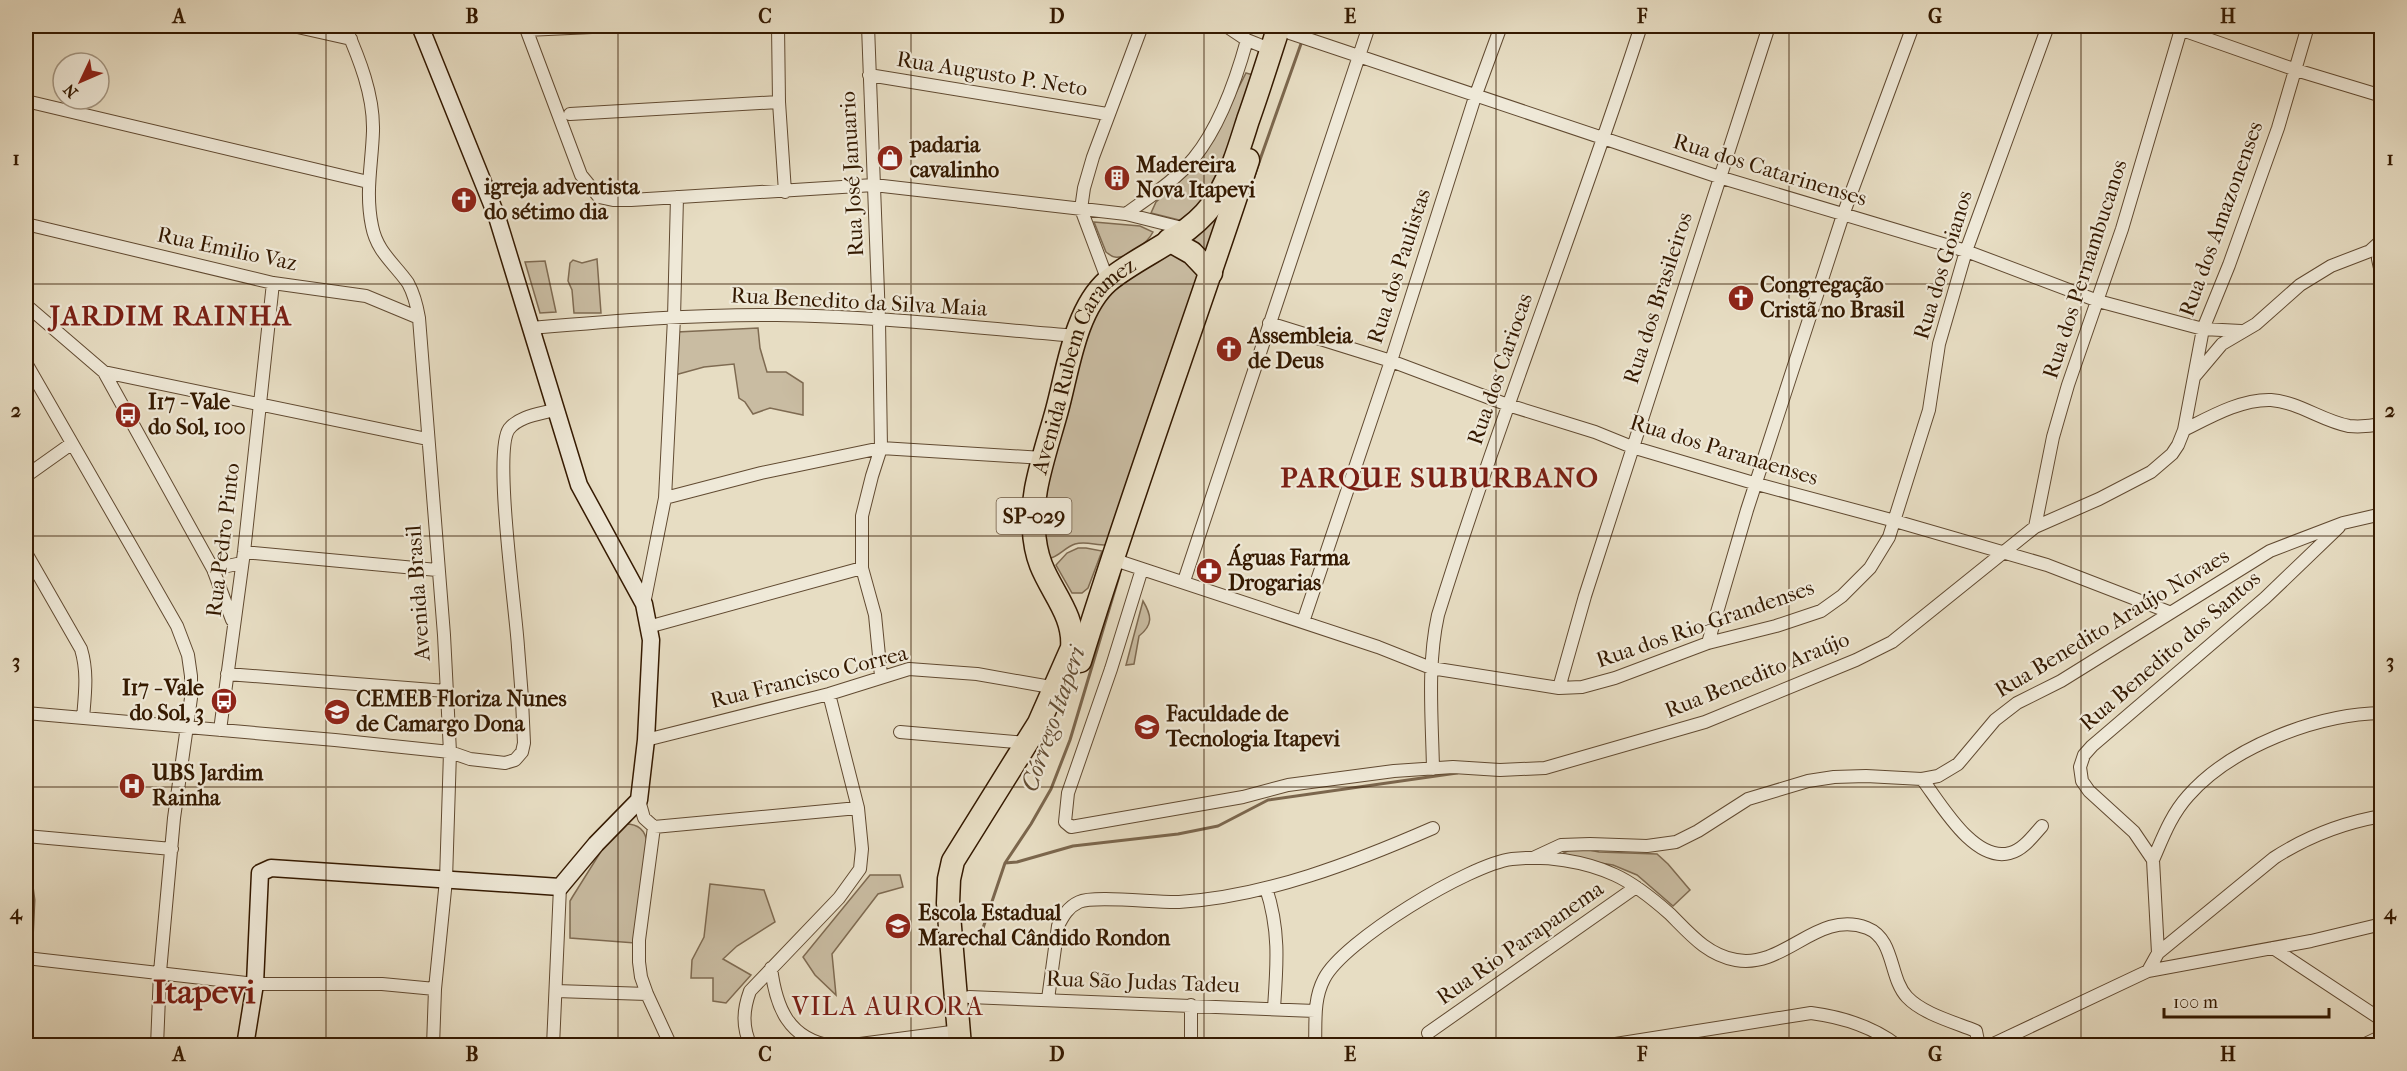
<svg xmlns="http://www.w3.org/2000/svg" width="2407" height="1071" font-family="'IM FELL French Canon',serif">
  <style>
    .green { fill: #c9bca2; stroke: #7e6a51; stroke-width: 1.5 }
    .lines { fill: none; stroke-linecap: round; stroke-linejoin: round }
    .stream { stroke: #7b664d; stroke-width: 3 }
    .street-casing { stroke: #614a31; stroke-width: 14 }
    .secondary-casing { stroke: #341900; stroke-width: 19 }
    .highway-casing { stroke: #341900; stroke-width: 25 }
    .street { stroke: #efe9d8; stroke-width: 12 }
    .secondary { stroke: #efe9d8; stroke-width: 16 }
    .highway { stroke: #e7ddc3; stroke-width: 22 }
    .grid { fill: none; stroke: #341900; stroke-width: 1.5; stroke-opacity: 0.55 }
    .labels { text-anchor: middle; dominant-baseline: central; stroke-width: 4.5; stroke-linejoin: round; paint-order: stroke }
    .shield { fill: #efe9d8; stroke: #6c5741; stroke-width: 1.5 }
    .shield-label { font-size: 21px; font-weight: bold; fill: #341900 }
    .street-label { font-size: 22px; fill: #341900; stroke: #efe9d8 }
    .poi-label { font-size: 22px; font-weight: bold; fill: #341900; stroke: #efe9d8; text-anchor: start }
    .water-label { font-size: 24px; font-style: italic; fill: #634d34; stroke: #efe9d8 }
    .quarter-label { font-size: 26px; letter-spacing: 1.5px; fill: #7a1f14; stroke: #efe9d8 }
    .district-label { font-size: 28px; font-weight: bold; letter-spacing: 1.5px; fill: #7a1f14; stroke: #efe9d8 }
    .town-label { font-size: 34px; font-weight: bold; fill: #7a1f14; stroke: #efe9d8 }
    .neatline { fill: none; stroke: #341900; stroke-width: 2 }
    .grid-label { font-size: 20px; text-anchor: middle; font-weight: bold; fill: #341900 }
  </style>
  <rect width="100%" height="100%" fill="#e7ddc3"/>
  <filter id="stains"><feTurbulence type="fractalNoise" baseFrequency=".00333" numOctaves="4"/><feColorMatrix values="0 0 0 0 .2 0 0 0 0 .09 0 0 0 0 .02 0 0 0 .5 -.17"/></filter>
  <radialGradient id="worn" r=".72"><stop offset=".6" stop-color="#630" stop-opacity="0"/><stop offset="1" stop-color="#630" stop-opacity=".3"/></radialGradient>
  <path class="green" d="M1246,73L1257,76L1227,155L1208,194L1183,221L1151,213L1156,202L1190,172L1208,148Z
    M1219,215L1205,256L1186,241Z
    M1094,222L1140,226L1153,232C1148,242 1128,259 1115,257C1112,257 1109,254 1106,252Z
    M1164,250C1180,257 1192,263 1200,278L1106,545C1095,545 1085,541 1075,544C1065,547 1059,557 1048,559L1041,524L1061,418L1099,302Z
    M597,259L601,313H574L572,290L568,281L570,263L573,260L582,263Z
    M545,261L556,312L540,313L525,262Z
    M758,328L760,348L767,372H786L803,383V415L770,408L753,414L745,402L739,398L734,364L704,367L675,375L677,332Z
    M1078,548H1086L1102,551L1088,588L1082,593H1072L1056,565L1067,553Z
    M1143,601C1152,616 1153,625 1139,636L1134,664L1126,665Z
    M626,824C638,824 645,830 647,842L635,943L570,938V901L573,896L615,829Z
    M1575,847L1599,852L1657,854L1668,864L1690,890L1673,906L1637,875L1613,865L1581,860L1569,855H1560Z
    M870,875H900L903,887L878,894L832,954L836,995L815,975L803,957Z
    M710,884L764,890L775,922L737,946L723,959L751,975L726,1003L713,1001V978H691L692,960L704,937Z"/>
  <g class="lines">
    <path class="stream" d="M1304,35L1307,26
      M1251,185L1302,41
      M27,848L34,900L32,943
      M1005,863L1017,862L1073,846L1178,834L1218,826L1268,800L1457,773
      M981,934L1005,863L1031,824L1051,789L1070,740L1119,576
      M26,976V973"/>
    <defs>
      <path id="street" d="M293,26L351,39
        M345,26C359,58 374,95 373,131C372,164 365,192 372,226C377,252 394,263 408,283C414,294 417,306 419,318L444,635L450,752L446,880L435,989L433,1046
        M525,26L581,175L599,197L613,200H631L874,185L1126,214L1186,229
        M778,26L779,102L785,192
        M868,26L879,320L881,448L872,476L862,516V568L875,615L881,676
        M1226,26L1247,40L1272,50
        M2171,26L2296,70L2382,96
        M526,30L614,26
        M1290,33L1719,177L1966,251L2098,301L2203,329L2241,331
        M869,75L1107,114
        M26,101L368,182
        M570,114L779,102
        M1126,214C1149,197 1175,181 1194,158C1220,126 1236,80 1247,40
        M26,224L273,283L366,296L419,318
        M2381,240L2378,259L2382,277
        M1108,281L1081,209L1084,188L1093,157L1142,26
        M26,305L104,372L213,569L232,620
        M1269,323L1391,361L1508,405L1595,432L1632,447L1757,484L1895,521L2047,565L2169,612
        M531,328C613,321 695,314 777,315C877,316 977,328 1077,336
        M26,363L153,584L177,626L188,655L191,676V698L174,818L160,972L157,1046
        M104,372L427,439
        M2195,376L2222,344L2256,324L2300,285L2331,266L2370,251L2381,241
        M2184,430C2210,417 2241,399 2271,400C2299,402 2322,421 2349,426C2360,427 2371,426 2382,424
        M26,476L71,444
        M665,498L761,473L881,448L1043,458
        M2035,527L2053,437L2068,385L2122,229L2182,26
        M244,552L437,570
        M26,553L81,649C88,672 85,694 83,718
        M1112,559L1378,647L1431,668L1559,688L1582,687L1615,678L1708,643L1776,626L1821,611L1842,596L1870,568L1889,537L1929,410L1939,344L1966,251L2048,26
        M213,569L242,563
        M1142,569L1111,669L1068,793L1065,822L1071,827L1243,797L1288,785L1394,771L1453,767L1500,770L1545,768L1705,722L1856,660L1892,642L2035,527L2099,499L2151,472L2172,454L2178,445L2184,430L2203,329L2229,265L2253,198L2278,128L2308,26
        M1184,581L1369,26
        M644,604L665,498L674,318L677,197
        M1303,622L1391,361L1475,97L1501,26
        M648,627L862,568
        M1708,643L1747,510L1843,215L1913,26
        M227,674L446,691
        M1559,688L1585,596L1769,26
        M26,713L335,740L450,752L470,759L505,763L515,760L522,752L524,743C523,711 521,679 518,647C516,611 493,451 509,429C519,416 540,414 554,410
        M220,730L244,552L273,283
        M900,732L1026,743
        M646,740L829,694L909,669L977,674L1045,686L1054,690
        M1433,769C1432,717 1427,665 1438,615C1500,416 1577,223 1641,26
        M1922,779C1941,804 1974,863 2010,853C2023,850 2033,836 2042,826
        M639,800L644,818L654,827L639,940V962L641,977L647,994L671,1046
        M654,827L858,808
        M26,836L172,849
        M1533,858L1561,845L1590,844L1647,846L1676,842L1698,831L1748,799L1808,781L1834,777L1866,776L1922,779L1938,776L1958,764L1995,720L2017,703L2061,681L2270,551L2343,523L2382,514
        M2153,860C2163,837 2171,815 2188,796C2231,747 2317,714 2382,713
        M1266,888C1280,930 1277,965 1274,1008
        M2273,948L2382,1020
        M2158,953L2153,860L2134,832L2089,791L2082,781L2080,767L2084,755L2092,746L2265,598L2339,527
        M26,958L255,984H382L435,989
        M771,968C776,1007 788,1039 832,1046
        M2148,971L2158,953L2274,858C2308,836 2341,823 2382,816
        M556,991L647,994
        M969,997L1315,1011
        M1048,999L1058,926C1063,916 1068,907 1079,902C1094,895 1157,903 1179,902C1265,897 1355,862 1433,828
        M1191,1005V1046
        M1428,1033L1636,887
        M553,1046L560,887
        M751,1046C742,1027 743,1010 750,991L839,898L860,869L862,849L858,808L829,694
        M845,1046L959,1031
        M1315,1046C1316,1023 1313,1000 1324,979C1343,941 1470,864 1512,859C1545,855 1585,861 1615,875C1635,884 1653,899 1670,914C1689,933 1707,955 1736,960C1785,969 1817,909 1867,928C1895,939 1889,978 1907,997C1923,1014 1954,1022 1976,1031L1979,1046
        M1603,1046L1811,1013C1842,1017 1872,1026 1898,1046
        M1989,1046L2148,971L2311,941L2382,924
        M2361,1046L2382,1036"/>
      <path id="secondary" d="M245,1046L255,984L260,873L271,868L560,887L596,844L639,800L646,740L651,640L644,604L579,485L497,217L420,26"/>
      <g id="highway">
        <path d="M1169,240L1192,253L1211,273"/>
        <path d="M1080,661C1132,492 1193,328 1248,160"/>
        <path id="s1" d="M960,1046L948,903L949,879L953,861L1039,723L1072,648C1075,616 1052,593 1041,565C1032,542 1032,512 1036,489C1041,462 1050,436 1057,410C1068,370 1075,310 1108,281C1143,252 1194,237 1218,196C1232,173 1240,145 1248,120C1259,89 1269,57 1279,26"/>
      </g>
    </defs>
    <use href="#street" class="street-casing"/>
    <use href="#secondary" class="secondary-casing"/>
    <use href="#highway" class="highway-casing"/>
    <use href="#street" class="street"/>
    <use href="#secondary" class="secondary"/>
    <use href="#highway" class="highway"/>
  </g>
  <path class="grid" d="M326,26V1046M618,26V1046M911,26V1046M1204,26V1046M1496,26V1046M1789,26V1046M2081,26V1046M26,284H2382M26,536H2382M26,787H2382"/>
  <defs>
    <symbol id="shop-disc" viewBox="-11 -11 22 22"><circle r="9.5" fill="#8f2418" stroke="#efe9d8"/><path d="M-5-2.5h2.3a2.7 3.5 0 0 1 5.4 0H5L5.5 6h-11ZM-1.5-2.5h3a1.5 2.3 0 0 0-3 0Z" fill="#fff"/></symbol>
    <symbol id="building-disc" viewBox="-11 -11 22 22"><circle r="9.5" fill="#8f2418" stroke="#efe9d8"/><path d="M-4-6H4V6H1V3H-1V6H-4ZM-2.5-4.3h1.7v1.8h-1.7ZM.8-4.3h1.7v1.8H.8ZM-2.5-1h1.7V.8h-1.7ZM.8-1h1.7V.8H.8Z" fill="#fff"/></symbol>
    <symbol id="church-disc" viewBox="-11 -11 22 22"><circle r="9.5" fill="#8f2418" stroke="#efe9d8"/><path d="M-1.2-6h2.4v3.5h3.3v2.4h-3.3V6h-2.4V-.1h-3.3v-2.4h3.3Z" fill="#fff"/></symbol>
    <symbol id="bus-disc" viewBox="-11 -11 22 22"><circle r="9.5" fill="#8f2418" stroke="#efe9d8"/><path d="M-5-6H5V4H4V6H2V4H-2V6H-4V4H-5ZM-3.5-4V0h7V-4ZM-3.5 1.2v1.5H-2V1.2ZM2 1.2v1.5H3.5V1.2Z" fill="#fff"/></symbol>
    <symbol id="pharmacy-disc" viewBox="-11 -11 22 22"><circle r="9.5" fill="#8f2418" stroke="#efe9d8"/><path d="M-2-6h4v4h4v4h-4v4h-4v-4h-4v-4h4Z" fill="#fff"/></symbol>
    <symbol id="school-disc" viewBox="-11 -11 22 22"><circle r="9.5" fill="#8f2418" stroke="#efe9d8"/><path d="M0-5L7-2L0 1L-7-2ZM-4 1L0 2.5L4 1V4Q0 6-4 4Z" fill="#fff"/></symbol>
    <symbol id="university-disc" viewBox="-11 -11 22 22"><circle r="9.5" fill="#8f2418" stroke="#efe9d8"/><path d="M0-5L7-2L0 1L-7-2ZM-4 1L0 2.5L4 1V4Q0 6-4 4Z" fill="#fff"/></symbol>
    <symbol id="hospital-disc" viewBox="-11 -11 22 22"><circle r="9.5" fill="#8f2418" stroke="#efe9d8"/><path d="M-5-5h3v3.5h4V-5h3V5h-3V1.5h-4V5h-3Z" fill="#fff"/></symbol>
  </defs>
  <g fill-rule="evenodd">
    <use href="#shop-disc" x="875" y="143" width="30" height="30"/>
    <use href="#building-disc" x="1102" y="163" width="30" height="30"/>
    <use href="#church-disc" x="449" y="185" width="30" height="30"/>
    <use href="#church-disc" x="1726" y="283" width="30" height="30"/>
    <use href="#church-disc" x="1214" y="334" width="30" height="30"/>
    <use href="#bus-disc" x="113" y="400" width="30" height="30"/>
    <use href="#pharmacy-disc" x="1194" y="556" width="30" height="30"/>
    <use href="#bus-disc" x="209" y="686" width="30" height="30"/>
    <use href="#school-disc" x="322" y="697" width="30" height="30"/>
    <use href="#university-disc" x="1132" y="712" width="30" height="30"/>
    <use href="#hospital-disc" x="117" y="771" width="30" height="30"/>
    <use href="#school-disc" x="883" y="911" width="30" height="30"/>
  </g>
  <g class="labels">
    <rect class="shield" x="996.5" y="498" width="75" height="36" rx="4.5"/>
    <g class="shield-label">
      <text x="1034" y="516">SP-029</text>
    </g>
    <g class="street-label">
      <text transform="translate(992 74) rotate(9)">Rua Augusto P. Neto</text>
      <text transform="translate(1770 170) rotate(17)">Rua dos Catarinenses</text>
      <text transform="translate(852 174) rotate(-93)">Rua José Januario</text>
      <text transform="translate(2221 219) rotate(-70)">Rua dos Amazonenses</text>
      <text transform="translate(227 249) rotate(12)">Rua Emilio Vaz</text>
      <text transform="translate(1943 265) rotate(-73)">Rua dos Goianos</text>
      <text transform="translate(1399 266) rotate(-72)">Rua dos Paulistas</text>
      <text transform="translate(2085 269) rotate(-72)">Rua dos Pernambucanos</text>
      <text transform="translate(1658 298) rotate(-72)">Rua dos Brasileiros</text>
      <text transform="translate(859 302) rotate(3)">Rua Benedito da Silva Maia</text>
      <text transform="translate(1500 369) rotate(-71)">Rua dos Cariocas</text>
      <text stroke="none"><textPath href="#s1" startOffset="732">Avenida Rubem Caramez</textPath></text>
      <text transform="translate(1724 450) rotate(17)">Rua dos Paranaenses</text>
      <text transform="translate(223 540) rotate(-83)">Rua Pedro Pinto</text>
      <text transform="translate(418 593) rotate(-94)">Avenida Brasil</text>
      <text transform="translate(2112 623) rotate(-31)">Rua Benedito Araújo Novaes</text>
      <text transform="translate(1705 624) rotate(-19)">Rua dos Rio-Grandenses</text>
      <text transform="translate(2170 651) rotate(-41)">Rua Benedito dos Santos</text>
      <text transform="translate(1757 675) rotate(-22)">Rua Benedito Araújo</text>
      <text transform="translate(809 677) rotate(-14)">Rua Francisco Correa</text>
      <text transform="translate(1520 943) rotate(-35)">Rua Rio Parapanema</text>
      <text transform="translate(1143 982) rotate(2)">Rua São Judas Tadeu</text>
    </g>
    <g class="poi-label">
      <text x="910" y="145">padaria<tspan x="910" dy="25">cavalinho</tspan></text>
      <text x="1136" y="165">Madereira<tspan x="1136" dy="25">Nova Itapevi</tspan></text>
      <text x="484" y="187">igreja adventista<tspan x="484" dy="25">do sétimo dia</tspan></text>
      <text x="1760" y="285">Congregação<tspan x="1760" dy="25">Cristã no Brasil</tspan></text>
      <text x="1248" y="336">Assembleia<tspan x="1248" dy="25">de Deus</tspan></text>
      <text x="148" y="402">I17 - Vale<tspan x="148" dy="25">do Sol, 100</tspan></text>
      <text x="1228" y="558">Águas Farma<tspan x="1228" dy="25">Drogarias</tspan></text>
      <text x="204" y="688" text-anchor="end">I17 - Vale<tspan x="204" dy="25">do Sol, 3</tspan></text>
      <text x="356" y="699">CEMEB Floriza Nunes<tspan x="356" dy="25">de Camargo Dona</tspan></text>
      <text x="1166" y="714">Faculdade de<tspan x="1166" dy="25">Tecnologia Itapevi</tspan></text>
      <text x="152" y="773">UBS Jardim<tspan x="152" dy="25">Rainha</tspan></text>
      <text x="918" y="913">Escola Estadual<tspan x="918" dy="25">Marechal Cândido Rondon</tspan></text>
    </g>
    <g class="water-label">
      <text transform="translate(1053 719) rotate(-71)">Córrego Itaperi</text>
    </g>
    <g class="quarter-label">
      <text x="888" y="1006">VILA AURORA</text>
    </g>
    <g class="district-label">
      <text x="171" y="315">JARDIM RAINHA</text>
      <text x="1440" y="477">PARQUE SUBURBANO</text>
    </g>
    <g class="town-label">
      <text x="204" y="992">Itapevi</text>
    </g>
  </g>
  <rect width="2407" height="1071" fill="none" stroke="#e7ddc3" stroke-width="66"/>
  <g transform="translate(81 81) rotate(226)"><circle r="28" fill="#efe9d8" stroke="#a49682" stroke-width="1.5"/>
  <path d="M0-4.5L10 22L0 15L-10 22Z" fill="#8f2418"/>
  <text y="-9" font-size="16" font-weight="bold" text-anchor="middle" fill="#341900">N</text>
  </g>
  <path d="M2164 1008v9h165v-9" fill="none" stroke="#341900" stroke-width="3"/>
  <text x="2173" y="1008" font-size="18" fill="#341900" stroke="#efe9d8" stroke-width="4.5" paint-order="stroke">100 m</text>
  <rect x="33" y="33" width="2341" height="1005" class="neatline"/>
  <g class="grid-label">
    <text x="179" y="23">A</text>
    <text x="472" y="23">B</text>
    <text x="765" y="23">C</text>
    <text x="1057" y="23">D</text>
    <text x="1350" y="23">E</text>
    <text x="1642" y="23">F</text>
    <text x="1935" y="23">G</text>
    <text x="2228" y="23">H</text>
    <text x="16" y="165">1</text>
    <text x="2390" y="165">1</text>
    <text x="16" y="417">2</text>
    <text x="2390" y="417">2</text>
    <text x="16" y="668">3</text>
    <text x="2390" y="668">3</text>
    <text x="16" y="919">4</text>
    <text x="2390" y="919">4</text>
    <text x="179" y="1061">A</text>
    <text x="472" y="1061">B</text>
    <text x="765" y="1061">C</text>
    <text x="1057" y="1061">D</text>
    <text x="1350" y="1061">E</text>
    <text x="1642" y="1061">F</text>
    <text x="1935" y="1061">G</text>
    <text x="2228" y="1061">H</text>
  </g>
  <rect width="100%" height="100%" filter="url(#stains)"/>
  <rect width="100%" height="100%" fill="url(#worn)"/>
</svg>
